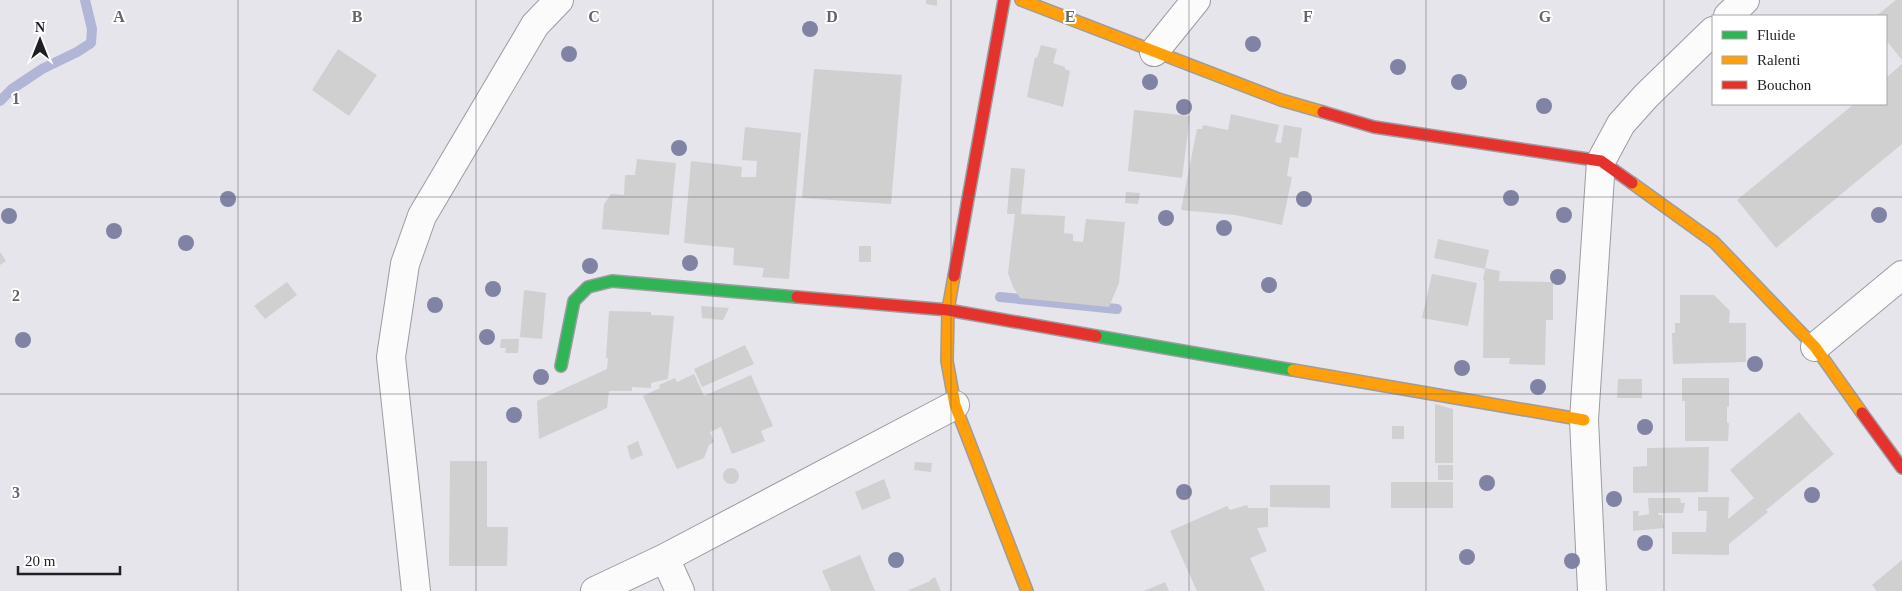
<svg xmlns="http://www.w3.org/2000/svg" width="1902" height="591" font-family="Georgia,serif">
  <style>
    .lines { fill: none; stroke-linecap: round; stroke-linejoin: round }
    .stream { stroke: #b1b5d6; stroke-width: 10 }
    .building { fill: #d0d0d1 }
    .street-casing { stroke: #9c9ca1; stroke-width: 30 }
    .fast-casing { stroke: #9c9ca1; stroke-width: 14 }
    .slow-casing { stroke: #9c9ca1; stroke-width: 14 }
    .jam-casing { stroke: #9c9ca1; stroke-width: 14 }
    .street { stroke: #fbfbfc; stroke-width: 28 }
    .fast { stroke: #30b455; stroke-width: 11 }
    .slow { stroke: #ff9f0a; stroke-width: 11 }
    .jam { stroke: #e5322d; stroke-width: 11 }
    .tree { fill: #8183a4 }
    .grid { fill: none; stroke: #64656a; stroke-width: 1; stroke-opacity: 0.55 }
    .grid-label { font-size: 16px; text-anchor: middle; font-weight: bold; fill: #64656a; stroke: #fff; stroke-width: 4; stroke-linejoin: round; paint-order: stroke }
  </style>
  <rect width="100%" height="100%" fill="#e5e5eb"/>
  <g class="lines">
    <path class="stream" d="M0,101L12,89L42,69L77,52L91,43L92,29L85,0
      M1000,297L1117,309"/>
  </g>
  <path class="building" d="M926,0H937V6L926,4Z
    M1896,0H1902V60L1886,40V16H1876Z
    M1041,45L1057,49L1053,63L1065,67V69L1070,71L1063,107L1027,97L1035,57L1037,58Z
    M338,49L377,75L349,116L312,90Z
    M1902,64V144L1776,248L1737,200L1854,104H1886V78Z
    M814,69L902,75L891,204L802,198Z
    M1134,110L1190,116L1182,178L1128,171Z
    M1231,114L1279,125L1275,142L1281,143L1284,125L1302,128L1298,158L1290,157L1287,176L1292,177L1282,225L1235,215L1181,210L1197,129H1202L1203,125L1228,130Z
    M745,127L801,133L789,279L762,277L764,268L733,265L734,248L684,243L691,161L742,167L741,177H756L757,161L742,160Z
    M637,159L676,163L669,235L602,229L604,204L611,194L624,195L625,175H635Z
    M1011,168L1025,169L1021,214L1065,216L1064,233L1073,234V241L1083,242L1086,219L1125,222L1119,283L1109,307L1020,298L1013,287L1008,273L1015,214H1007Z
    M1126,192L1140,193L1138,204L1125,203Z
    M1438,239L1489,250L1485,268L1500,271L1499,281L1553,282V320H1546L1545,365L1509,364L1510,358H1483L1484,280H1483L1485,269L1434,258Z
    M859,246H871V262H859Z
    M0,252L6,261L0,265Z
    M1432,274L1477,283L1468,326L1422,318Z
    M287,282L297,295L265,319L254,306Z
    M524,290L546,293L542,339L520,337Z
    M1680,295H1714L1730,311L1729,323H1746V362L1673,364L1672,333H1675V323H1680Z
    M701,306L729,308L723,320L702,318Z
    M609,311L651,312V315L674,316L668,379L651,383V388L632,387V391H609L607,408L539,439L537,401L607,369L608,358H606Z
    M501,339H519L518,353H505L506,348H500Z
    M745,345L754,364L702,387L694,369Z
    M694,374L704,396L751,375L773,426L761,431L765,441L732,454L721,427L710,432L714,442L709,445L704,458L677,469L643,396L660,388L659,385L675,378L677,382Z
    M1682,378H1729V407H1727V423H1729L1728,441H1685V401H1682Z
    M1618,379H1642V398H1617Z
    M1435,404L1453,409V463H1435Z
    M1799,412L1834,454L1766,510L1768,512L1729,544V555L1672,554V532H1706L1707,511H1698V497H1729L1728,519L1754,498L1730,470Z
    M1392,426H1404V439H1392Z
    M638,441L643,455L631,460L627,446Z
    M1709,447L1708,492L1633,493V467L1647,466V448Z
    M450,461H487V527H508L507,566H449Z
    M915,462L932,463L931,472L914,470Z
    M1438,465H1453V480H1438Z
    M723 476a8 8 0 1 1 16 0a8 8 0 1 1-16 0Z
    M884,479L891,498L862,510L855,492Z
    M1391,482H1453V508H1391Z
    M1270,485H1330V508L1270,507Z
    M1648,498H1680L1681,503H1685L1683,513H1658V515H1662L1664,528L1633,531V511H1639L1638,516L1649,514Z
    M1247,505L1248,508H1268V527L1257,528L1267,551L1250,558L1265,591H1197L1170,531L1227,506L1230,510Z
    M860,555L875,591H831L822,571Z
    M1902,560V591H1877L1872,585Z
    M935,577L941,591H907L930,581V580Z
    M1165,582L1169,591H1144Z"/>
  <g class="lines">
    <defs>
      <path id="street" d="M1728,16L1745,0
        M1154,52L1196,0
        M1815,347L1902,275
        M665,558L680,591
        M416,591L391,357L405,264L422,216L535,25L559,0
        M595,591L665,558L955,405
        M1592,591L1584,420L1601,161L1621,124L1646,96L1713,31"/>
      <path id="fast" d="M1096,336L1293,370
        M561,366L574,301L588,287L612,281L797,297"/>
      <path id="slow" d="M1021,0L1281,100L1323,112
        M1632,183L1714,242L1815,347L1862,413
        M954,276L948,310L947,361L955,405L1027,591
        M1293,370L1584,420"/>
      <path id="jam" d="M1323,112L1374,127L1601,161L1632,183
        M954,276L1004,0
        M797,297L948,310L1096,336
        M1862,413L1902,468"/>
    </defs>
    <use href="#street" class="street-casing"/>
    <use href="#fast" class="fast-casing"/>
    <use href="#slow" class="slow-casing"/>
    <use href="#jam" class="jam-casing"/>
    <use href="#street" class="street"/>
    <use href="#fast" class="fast"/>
    <use href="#slow" class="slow"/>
    <use href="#jam" class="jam"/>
  </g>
  <g class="tree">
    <circle cx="810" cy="29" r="8"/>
    <circle cx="1253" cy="44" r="8"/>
    <circle cx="569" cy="54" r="8"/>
    <circle cx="1398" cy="67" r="8"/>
    <circle cx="1150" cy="82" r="8"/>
    <circle cx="1459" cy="82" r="8"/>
    <circle cx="1544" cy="106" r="8"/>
    <circle cx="1184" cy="107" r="8"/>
    <circle cx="679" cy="148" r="8"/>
    <circle cx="1511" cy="198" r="8"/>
    <circle cx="228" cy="199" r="8"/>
    <circle cx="1304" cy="199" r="8"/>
    <circle cx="1564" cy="215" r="8"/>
    <circle cx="1879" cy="215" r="8"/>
    <circle cx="9" cy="216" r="8"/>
    <circle cx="1166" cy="218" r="8"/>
    <circle cx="1224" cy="228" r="8"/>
    <circle cx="114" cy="231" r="8"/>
    <circle cx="186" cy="243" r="8"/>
    <circle cx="690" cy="263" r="8"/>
    <circle cx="590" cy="266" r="8"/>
    <circle cx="1558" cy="277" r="8"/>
    <circle cx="1269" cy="285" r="8"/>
    <circle cx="493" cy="289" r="8"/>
    <circle cx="435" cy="305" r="8"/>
    <circle cx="487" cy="337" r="8"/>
    <circle cx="23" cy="340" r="8"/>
    <circle cx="1755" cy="364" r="8"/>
    <circle cx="1462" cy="368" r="8"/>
    <circle cx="541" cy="377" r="8"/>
    <circle cx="1538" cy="387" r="8"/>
    <circle cx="514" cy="415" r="8"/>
    <circle cx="1645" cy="427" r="8"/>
    <circle cx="1487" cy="483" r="8"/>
    <circle cx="1184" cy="492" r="8"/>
    <circle cx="1812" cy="495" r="8"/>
    <circle cx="1614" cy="499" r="8"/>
    <circle cx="1645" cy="543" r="8"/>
    <circle cx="1467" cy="557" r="8"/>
    <circle cx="896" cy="560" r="8"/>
    <circle cx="1572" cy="561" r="8"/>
  </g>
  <path class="grid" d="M238,0V591M476,0V591M713,0V591M951,0V591M1189,0V591M1426,0V591M1664,0V591M0,197H1902M0,394H1902"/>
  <g class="grid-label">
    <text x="119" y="22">A</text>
    <text x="357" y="22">B</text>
    <text x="594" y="22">C</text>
    <text x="832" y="22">D</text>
    <text x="1070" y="22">E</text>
    <text x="1308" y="22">F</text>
    <text x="1545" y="22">G</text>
    <text x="16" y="104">1</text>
    <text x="16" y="301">2</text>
    <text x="16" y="498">3</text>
  </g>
  <rect x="1712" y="15" width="175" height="90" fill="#ffffff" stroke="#a5a6a7"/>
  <rect x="1722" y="31" width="25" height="8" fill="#30b455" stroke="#a5a6a7"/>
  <text x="1757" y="40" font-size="15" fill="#1f2024">Fluide</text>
  <rect x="1722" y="56" width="25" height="8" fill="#ff9f0a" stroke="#a5a6a7"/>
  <text x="1757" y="65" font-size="15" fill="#1f2024">Ralenti</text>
  <rect x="1722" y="81" width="25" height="8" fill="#e5322d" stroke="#a5a6a7"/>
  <text x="1757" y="90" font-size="15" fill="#1f2024">Bouchon</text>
  <g transform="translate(40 40)" stroke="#ffffff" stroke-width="4" paint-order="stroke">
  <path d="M0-4L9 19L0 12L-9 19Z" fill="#1f2024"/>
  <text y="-8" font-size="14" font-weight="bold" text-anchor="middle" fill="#1f2024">N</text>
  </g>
  <path d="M18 566v8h102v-8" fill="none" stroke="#1f2024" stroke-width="2.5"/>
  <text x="25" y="566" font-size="15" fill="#1f2024" stroke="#ffffff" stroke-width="4" paint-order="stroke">20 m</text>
</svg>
